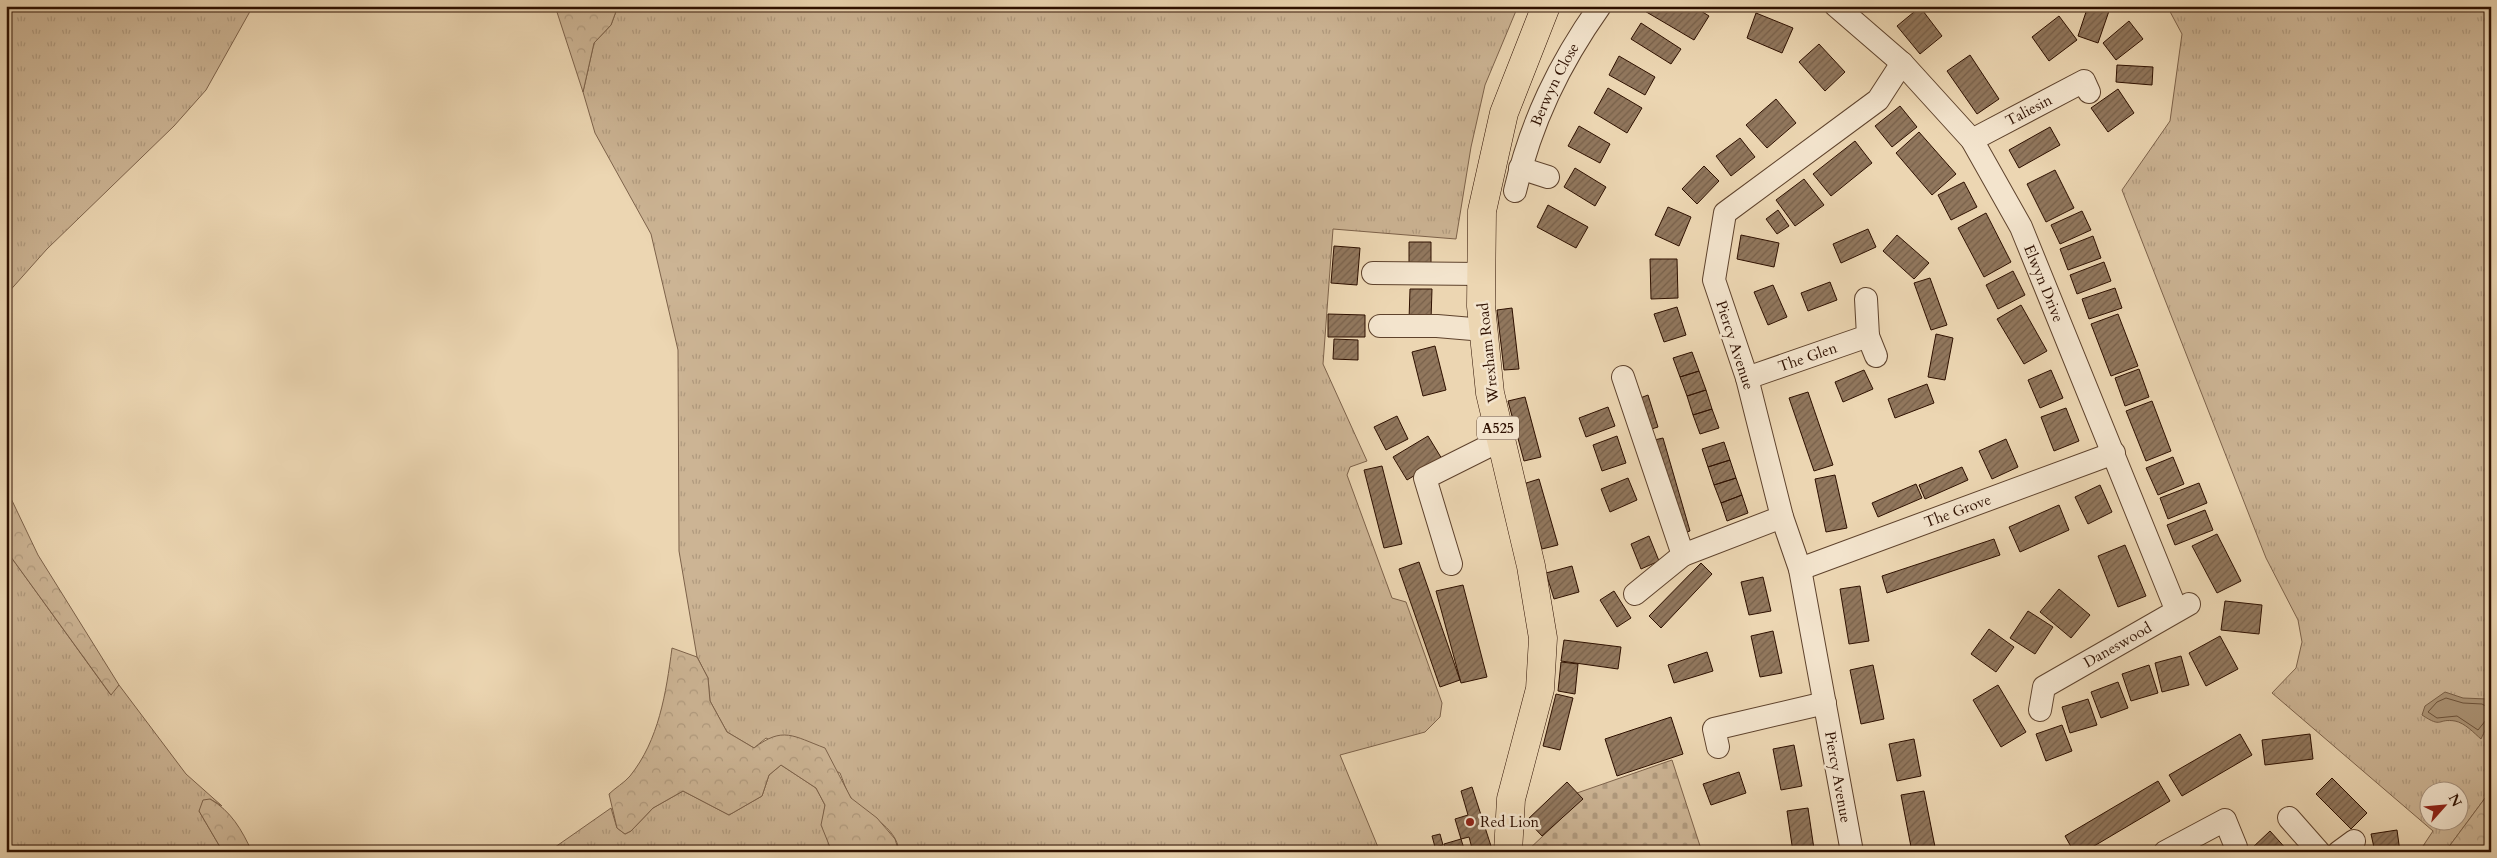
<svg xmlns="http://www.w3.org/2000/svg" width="2497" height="858" font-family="Cardo,serif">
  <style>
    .grass { fill: url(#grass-tufts); stroke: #7d624a; fill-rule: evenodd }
    .forest { fill: url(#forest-crowns); stroke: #7d624a }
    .cemetery { fill: url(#cemetery-stones); stroke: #7d624a }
    .water { fill: #ab9375; stroke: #795f46 }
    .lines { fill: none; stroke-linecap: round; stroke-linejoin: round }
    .shore { stroke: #6c523a; stroke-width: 1 }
    .building { fill: url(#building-hatch); stroke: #2e1000 }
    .minor-casing { stroke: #5e422c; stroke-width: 24 }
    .major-casing { stroke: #2e1000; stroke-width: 29 }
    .minor { stroke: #f3e4cd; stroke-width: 22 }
    .major { stroke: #ecd6b2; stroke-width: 28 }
    .poi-dot { fill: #8f2418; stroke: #f3e4cd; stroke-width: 2 }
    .labels { text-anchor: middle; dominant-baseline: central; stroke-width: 5; stroke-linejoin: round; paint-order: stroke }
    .shield { fill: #f3e4cd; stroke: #69503e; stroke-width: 1 }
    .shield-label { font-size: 14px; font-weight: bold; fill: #2e1000 }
    .street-label { font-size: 15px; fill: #2e1000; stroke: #f3e4cd }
    .poi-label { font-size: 15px; fill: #2e1000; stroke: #f3e4cd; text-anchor: start }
  </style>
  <defs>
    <pattern id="grass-tufts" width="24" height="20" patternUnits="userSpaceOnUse" patternTransform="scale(1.25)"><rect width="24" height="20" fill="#ccb494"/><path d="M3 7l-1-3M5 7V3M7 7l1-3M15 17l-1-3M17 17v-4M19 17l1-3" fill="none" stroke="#b09a7e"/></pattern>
    <pattern id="forest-crowns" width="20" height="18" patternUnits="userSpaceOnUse" patternTransform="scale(1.25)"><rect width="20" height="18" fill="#ccb494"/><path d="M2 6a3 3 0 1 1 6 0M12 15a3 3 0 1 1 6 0" fill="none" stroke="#b09a7e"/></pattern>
    <pattern id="cemetery-stones" width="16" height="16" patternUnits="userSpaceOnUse" patternTransform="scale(1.25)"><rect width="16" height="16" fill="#ccb494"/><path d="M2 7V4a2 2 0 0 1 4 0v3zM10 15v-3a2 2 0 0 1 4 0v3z" fill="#b09a7e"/></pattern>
    <pattern id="building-hatch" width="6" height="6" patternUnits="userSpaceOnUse" patternTransform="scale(1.25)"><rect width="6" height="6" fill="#91775d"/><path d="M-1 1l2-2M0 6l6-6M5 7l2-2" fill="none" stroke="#77604a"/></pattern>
  </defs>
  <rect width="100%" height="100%" fill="#ecd6b2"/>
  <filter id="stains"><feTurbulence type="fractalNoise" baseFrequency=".004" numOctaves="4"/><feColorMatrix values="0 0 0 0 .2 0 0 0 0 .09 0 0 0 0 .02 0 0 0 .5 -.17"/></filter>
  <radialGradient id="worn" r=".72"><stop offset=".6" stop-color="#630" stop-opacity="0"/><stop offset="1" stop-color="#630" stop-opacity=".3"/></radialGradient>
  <path class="grass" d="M6,6H253L206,90L174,126L47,249L6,295Z
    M618,6H1518L1485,85L1471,147L1456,239L1333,229L1323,364L1367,461L1350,467L1347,475L1392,598L1406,602L1442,703L1440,717L1425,732L1340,755L1380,852H899C897,825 864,815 851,798C846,791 843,780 840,773L766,738L754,748L727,732L710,701L708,678L697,657L679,551L678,350L651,234L595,133L583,92L594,43L611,25Z
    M2167,6H2491V790L2445,852H2419L2433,831L2272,693L2296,668L2302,642L2298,620L2266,558L2122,190L2170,121L2182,34ZM2430,790H2460V820H2430Z
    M6,547L11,557L110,694L119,685L186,774L222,806L210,799L199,811L223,852H6Z
    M781,765L816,788L825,805L822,825L832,852H548L611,808L617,828L625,834L631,831L653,808L683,791L729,815L762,796L769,775Z"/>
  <path class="forest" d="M555,6H618L611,25L594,43L583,92Z
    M6,488L38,555L119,685L111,695L11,557L6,547Z
    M672,648L697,657L708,678L710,701L727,732L754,748C783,726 793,736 825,748L851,798L877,818L895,839L899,852H832L821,825L825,805L816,788L781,765L769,775L762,796L729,815L683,791L653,808L631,831L625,834L617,828L609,794C615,788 624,783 630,776C659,740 666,693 672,648Z
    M2491,790V852H2445Z
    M210,799C231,811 242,830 252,852H223L199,811L203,800Z"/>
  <path class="cemetery" d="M1672,760L1702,852H1526L1582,799L1577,793Z"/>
  <path class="water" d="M2445,692L2463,698L2487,699C2494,715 2488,724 2481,739C2474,733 2465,723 2455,721C2437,718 2443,729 2422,715L2425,706Z"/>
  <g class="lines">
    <path class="shore" d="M2491,709L2482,704L2463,703L2446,698L2437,702L2428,712L2437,718L2457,716L2478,730L2486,720L2491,719"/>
  </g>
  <path class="building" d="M1646,6H1693L1709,16L1694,40L1643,10Z
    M2088,6L2109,11L2098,43L2078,36Z
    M1920,7L1942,36L1920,54L1897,26Z
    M1756,13L1793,28L1782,53L1747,38Z
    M2059,16L2077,40L2049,61L2032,37Z
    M2129,21L2143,39L2116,60L2103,43Z
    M1641,23L1681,49L1671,64L1631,39Z
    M1819,44L1845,72L1825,91L1799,62Z
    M1970,55L1999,99L1977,114L1947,71Z
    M1619,56L1655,77L1645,95L1609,75Z
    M2117,65L2153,67L2152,85L2116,82Z
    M1608,88L1642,108L1627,133L1594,113Z
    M2118,89L2134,113L2108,132L2091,108Z
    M1776,99L1796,123L1767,148L1746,125Z
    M1900,106L1917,127L1892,147L1875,126Z
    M1579,126L1610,144L1600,163L1568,146Z
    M2050,127L2060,145L2019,168L2009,150Z
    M1919,132L1956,174L1932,195L1896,153Z
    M1740,138L1755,157L1731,176L1716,156Z
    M1855,141L1872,163L1831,196L1813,174Z
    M1704,166L1719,181L1697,204L1682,189Z
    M1575,168L1606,187L1595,206L1564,187Z
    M2055,170L2074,208L2046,222L2027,184Z
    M1804,179L1824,205L1795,226L1776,200Z
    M1964,182L1977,207L1951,220L1938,195Z
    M1548,205L1588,227L1576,248L1537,227Z
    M1668,207L1691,217L1679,246L1655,235Z
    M1778,210L1789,226L1777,234L1766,219Z
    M2082,211L2091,230L2060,244L2051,225Z
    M1986,213L2011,262L1984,277L1958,228Z
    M1868,229L1876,247L1841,263L1833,244Z
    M1741,235L1779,243L1774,267L1737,259Z
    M1897,235L1929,263L1914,279L1883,251Z
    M2093,236L2101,258L2068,270L2060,249Z
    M1409,242H1431V271H1409Z
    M1334,246L1360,248L1357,285L1331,283Z
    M1650,259H1677L1678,298L1651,299Z
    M2104,262L2111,281L2077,294L2070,275Z
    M2013,271L2025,295L1998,309L1986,285Z
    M1930,278L1947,325L1931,330L1914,283Z
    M1830,282L1837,300L1808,311L1801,293Z
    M1773,285L1787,317L1768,325L1754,292Z
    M2115,288L2122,308L2089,319L2082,299Z
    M1410,289H1432L1431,320H1409Z
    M2021,305L2047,351L2024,364L1997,319Z
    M1677,307L1686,335L1664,342L1654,314Z
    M1512,308L1519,369L1504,370L1497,310Z
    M1328,314L1365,315V337H1328Z
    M2118,314L2138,366L2111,376L2091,324Z
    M1936,334L1953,338L1945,380L1928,377Z
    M1334,339L1358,340V360L1333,359Z
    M1435,346L1446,390L1423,396L1412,352Z
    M1692,352L1699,371L1680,377L1673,358Z
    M2139,369L2149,397L2125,406L2115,378Z
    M1864,370L1873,389L1843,402L1835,382Z
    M2051,370L2063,398L2040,408L2028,380Z
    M1699,371L1706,390L1687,396L1680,377Z
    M1927,384L1934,403L1895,418L1888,399Z
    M1706,390L1712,409L1693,415L1687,396Z
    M1808,392L1833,465L1814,471L1789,398Z
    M1648,395L1658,427L1645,431L1635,400Z
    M1525,397L1541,457L1524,461L1508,401Z
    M2152,401L2171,451L2146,461L2126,411Z
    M1608,407L1615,426L1586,437L1579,418Z
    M2066,408L2079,441L2054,451L2041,417Z
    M1712,409L1719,428L1700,434L1693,415Z
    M1397,416L1408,439L1386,450L1374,427Z
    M1428,436L1442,459L1407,480L1393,457Z
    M1617,436L1626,463L1602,471L1593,445Z
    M1663,438L1690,531L1678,535L1650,441Z
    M2006,439L2018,467L1992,479L1979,451Z
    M1724,442L1730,460L1708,467L1702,449Z
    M2173,457L2184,484L2158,495L2146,468Z
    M1730,460L1736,478L1714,485L1708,467Z
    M1382,466L1402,544L1384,548L1364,470Z
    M1962,467L1968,480L1925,499L1919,485Z
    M1835,475L1847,528L1826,532L1815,479Z
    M1628,478L1637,500L1610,512L1601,489Z
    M1736,478L1742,495L1721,503L1714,485Z
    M1539,479L1558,545L1542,549L1523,484Z
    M2199,483L2207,503L2168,519L2160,498Z
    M1916,484L1922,498L1878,517L1872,503Z
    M2100,485L2112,512L2088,524L2075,497Z
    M1742,495L1748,513L1727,521L1721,503Z
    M2059,505L2069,530L2020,552L2009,527Z
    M2205,510L2213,530L2175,545L2167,525Z
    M2217,534L2241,581L2217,593L2192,546Z
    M1649,536L1659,561L1641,569L1631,544Z
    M1994,539L2000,555L1887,593L1882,576Z
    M2125,545L2146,596L2118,607L2098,556Z
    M1419,562L1460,680L1440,687L1399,569Z
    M1701,563L1712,574L1661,628L1649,616Z
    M1572,566L1579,592L1554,599L1546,573Z
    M1763,577L1771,611L1749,615L1741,582Z
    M1463,585L1487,677L1461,683L1436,591Z
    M1860,586L1869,641L1849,644L1840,589Z
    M2059,589L2090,615L2071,638L2040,612Z
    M1614,591L1631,618L1617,627L1600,600Z
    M2225,601L2262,605L2259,634L2221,630Z
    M2028,611L2053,627L2035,654L2010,638Z
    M1989,629L2014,647L1996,672L1971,654Z
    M1773,631L1782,673L1760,677L1751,636Z
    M2220,636L2238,669L2206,686L2189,653Z
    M1564,640L1621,647L1618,669L1561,661Z
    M1707,652L1713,671L1674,683L1668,665Z
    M2181,656L2189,685L2162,692L2155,663Z
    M1561,662L1578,664L1575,694L1558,691Z
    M1873,665L1884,719L1861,724L1850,670Z
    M2149,665L2158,693L2131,701L2122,674Z
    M2118,682L2128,708L2101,718L2091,692Z
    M1998,685L2026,732L2001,747L1973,700Z
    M1556,694L1573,698L1560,750L1543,746Z
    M2088,699L2097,725L2070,733L2062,707Z
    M1671,717L1683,754L1617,776L1605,739Z
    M2062,725L2072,751L2046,761L2036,734Z
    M2240,734L2252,755L2182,796L2169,775Z
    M2310,734L2313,759L2265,765L2262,740Z
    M1914,739L1921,776L1897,781L1889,744Z
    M1794,745L1802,786L1781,790L1773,749Z
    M1739,772L1746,793L1711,805L1703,784Z
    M2332,778L2367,813L2351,829L2316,794Z
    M2158,781L2170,801L2084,852H2074L2065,836Z
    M1567,782L1583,799L1542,836L1527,820Z
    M1472,787L1491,846L1473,852L1469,837L1461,839L1455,819L1468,815L1461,791Z
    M1924,791L1936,852H1912L1901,795Z
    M1808,808L1814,849L1793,852L1787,811Z
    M2397,830L2400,852H2375L2371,834Z
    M2270,831L2289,852H2253L2251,849Z
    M1440,834L1443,845L1435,847L1432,836Z
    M1461,839L1465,852H1446L1444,844Z"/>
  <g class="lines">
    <defs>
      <g id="minor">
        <path id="s1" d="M1836,6L1902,63L1972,140L2021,227L2176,609"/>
        <path id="s2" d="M1972,140L2084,81L2089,92"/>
        <path d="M1520,168L1548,177"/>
        <path id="s3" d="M1515,191C1531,122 1559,64 1600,6"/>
        <path d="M1373,273L1482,274"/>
        <path d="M1380,326H1437L1484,330"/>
        <path d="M1868,336L1876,356"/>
        <path d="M1623,377L1683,555"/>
        <path id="s4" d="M1747,378L1868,336L1866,299"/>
        <path d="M1451,564L1425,478L1501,440"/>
        <path id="s5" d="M1800,569L2114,453"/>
        <path d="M1635,594L1683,555L1782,517"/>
        <path id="s6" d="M2040,710L2044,687L2189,604"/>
        <path d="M1718,747L1714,729L1825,703"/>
        <path d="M2289,818L2319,852"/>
        <path d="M1852,852L1800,569L1782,517L1747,378L1714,280L1725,213L1878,100L1902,63"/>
        <path d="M2165,852L2225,820L2236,847"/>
        <path d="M2339,852L2354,841"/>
      </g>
      <path id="major" d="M1508,852L1511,799L1540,689L1543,638L1531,566L1490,393L1481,306L1482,211L1504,113L1546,6"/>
    </defs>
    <use href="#minor" class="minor-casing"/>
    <use href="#major" class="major-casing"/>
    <use href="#minor" class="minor"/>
    <use href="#major" class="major"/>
  </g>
  <circle class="poi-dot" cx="1470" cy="822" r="5"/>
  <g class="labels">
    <rect class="shield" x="1477" y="416.5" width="42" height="23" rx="4"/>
    <g class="shield-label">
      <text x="1498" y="428">A525</text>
    </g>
    <g class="street-label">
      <text stroke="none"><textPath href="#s3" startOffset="114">Berwyn Close</textPath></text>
      <text stroke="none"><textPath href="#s2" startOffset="64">Taliesin</textPath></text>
      <text stroke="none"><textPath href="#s1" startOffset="352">Elwyn Drive</textPath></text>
      <text transform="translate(1735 345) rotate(72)">Piercy Avenue</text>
      <text transform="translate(1488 353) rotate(-96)">Wrexham Road</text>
      <text stroke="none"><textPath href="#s4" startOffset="64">The Glen</textPath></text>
      <text stroke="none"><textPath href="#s5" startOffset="168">The Grove</textPath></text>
      <text stroke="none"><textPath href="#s6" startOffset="108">Daneswood</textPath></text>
      <text transform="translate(1838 777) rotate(80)">Piercy Avenue</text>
    </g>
    <g class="poi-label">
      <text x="1480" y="822">Red Lion</text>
    </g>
  </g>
  <rect width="2497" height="858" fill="none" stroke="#ecd6b2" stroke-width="25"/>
  <rect x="8" y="8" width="2482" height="843" fill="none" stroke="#2e1000" stroke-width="2.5"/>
  <rect x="12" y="12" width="2472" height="833" fill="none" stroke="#2e1000"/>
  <g transform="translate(2444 806) rotate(63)"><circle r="24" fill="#f3e4cd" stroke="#a48f7b"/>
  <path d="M0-4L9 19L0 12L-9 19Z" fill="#8f2418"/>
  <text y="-8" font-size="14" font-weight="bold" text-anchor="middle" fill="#2e1000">N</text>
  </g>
  <rect width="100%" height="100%" filter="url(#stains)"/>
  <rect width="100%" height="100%" fill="url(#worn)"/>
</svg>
